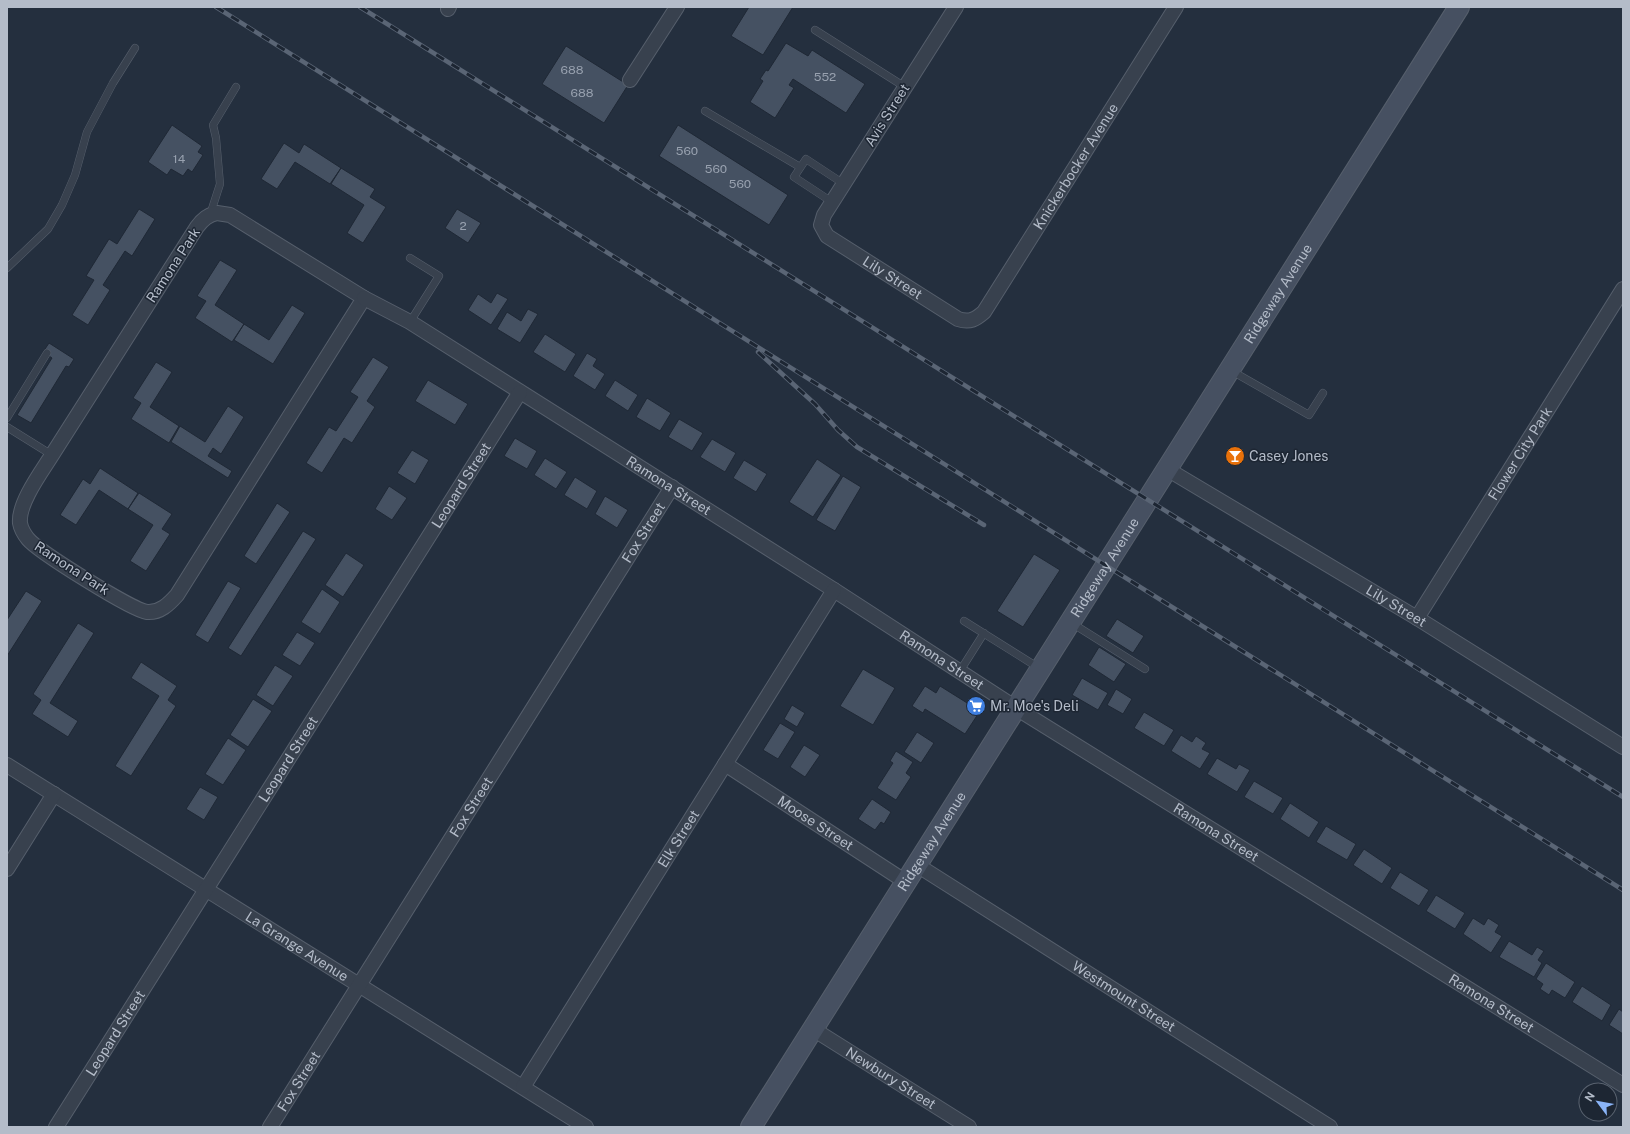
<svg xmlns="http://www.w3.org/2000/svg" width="1630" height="1134" font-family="'Public Sans',sans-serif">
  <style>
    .building { fill: #455162; stroke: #1f2835 }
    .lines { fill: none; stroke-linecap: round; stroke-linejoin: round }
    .lane-casing { stroke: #565f6c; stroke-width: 8 }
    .street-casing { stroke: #565f6c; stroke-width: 16 }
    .secondary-casing { stroke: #565f6c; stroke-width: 22 }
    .lane { stroke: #38414e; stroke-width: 7 }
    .street { stroke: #38414e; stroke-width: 14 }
    .secondary { stroke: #465061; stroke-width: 20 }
    .rail-casing { stroke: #5a6575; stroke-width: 4.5 }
    .rail { stroke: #1d2633; stroke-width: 3; stroke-dasharray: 9; stroke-linecap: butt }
    .labels { text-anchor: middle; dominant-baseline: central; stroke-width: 3; stroke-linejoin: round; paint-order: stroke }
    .number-label { font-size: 12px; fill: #98a1af }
    .street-label { font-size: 14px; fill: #b4bcc9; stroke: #1d2633 }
    .poi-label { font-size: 14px; fill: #b4bcc9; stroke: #1d2633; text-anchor: start }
  </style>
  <rect width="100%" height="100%" fill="#242f3e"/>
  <path class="building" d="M749,7H793L763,55L731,36Z
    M786,43L808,56L812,50L865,84L846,113L793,79L789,85L794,88L775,118L750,102L763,81L760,79L766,70L768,71Z
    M566,46L628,85L604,123L542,84Z
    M172,125L202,146L198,152L203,155L192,172L188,169L183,176L171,169L167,175L148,162Z
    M678,125L788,195L769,225L659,156Z
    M284,143L299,153L304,144L341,168L330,184L295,162L277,189L261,179Z
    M341,168L375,189L370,197L386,207L363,243L347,233L364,205L331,184Z
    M139,209L155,219L132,256L125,251L103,285L110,290L88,325L72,315L94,280L86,276L109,239L117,244Z
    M457,209L481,223L468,243L445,228Z
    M220,260L237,270L215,305L244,324L232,342L195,318L206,301L197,296Z
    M497,293L508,299L491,325L468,310L478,294L491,303Z
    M292,305L305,313L273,364L234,340L244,324L269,340Z
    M528,309L538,314L520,343L497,329L507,312L521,321Z
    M545,334L576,354L565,372L533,352Z
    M49,343L74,359L69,367L66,366L31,423L17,415L52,358L43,352Z
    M587,353L597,359L593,366L605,374L595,390L573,376Z
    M373,357L389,367L367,401L375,407L352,443L344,438L322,473L306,463L329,427L336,431L358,397L350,392Z
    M156,362L172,372L150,407L179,426L169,443L131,419L141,403L133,398Z
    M428,380L468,404L455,425L415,401Z
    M615,380L638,395L628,411L605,396Z
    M647,398L671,413L660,431L636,417Z
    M228,406L244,417L221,454L213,448L208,456L232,471L228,478L171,442L180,426L205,442Z
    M679,419L703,433L692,451L668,437Z
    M515,438L537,451L527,469L504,456Z
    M712,439L736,453L725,472L700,457Z
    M412,450L429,460L415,484L397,473Z
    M545,458L567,472L556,489L534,475Z
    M817,459L841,475L813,517L789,502Z
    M744,460L767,474L756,492L733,478Z
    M100,468L138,493L128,509L99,490L76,525L60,515L83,479L90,484Z
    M843,476L861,487L835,531L816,520Z
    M575,477L597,491L587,509L564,495Z
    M389,486L407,498L392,520L375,509Z
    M139,493L172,514L162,529L170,534L146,571L130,561L153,525L128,509Z
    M605,496L628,510L617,528L595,514Z
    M277,503L290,512L256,564L244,556Z
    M303,531L316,539L241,656L228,648Z
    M346,553L364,565L343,597L325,585Z
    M1034,554L1060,570L1023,627L997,611Z
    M228,581L241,588L208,643L195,635Z
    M322,589L340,602L320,634L301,622Z
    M26,591L42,601L7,656V620Z
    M1117,619L1144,636L1133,653L1106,636Z
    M78,623L94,633L50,703L78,721L68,737L32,714L41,700L33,694Z
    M297,632L315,643L300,666L282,655Z
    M1099,647L1126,664L1114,682L1088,665Z
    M141,662L177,686L168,700L176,706L131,776L115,766L159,696L131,678Z
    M275,665L293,676L273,706L256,695Z
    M863,669L895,688L873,725L840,706Z
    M1082,678L1108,693L1098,710L1072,695Z
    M925,686L936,693L940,686L980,711L965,734L925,709L923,713L912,706Z
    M1116,689L1132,699L1123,714L1107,705Z
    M253,699L272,711L248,747L230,735Z
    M792,705L805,713L797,727L784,719Z
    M1144,712L1174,730L1164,746L1134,728Z
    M780,723L795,732L778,759L763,750Z
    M917,732L934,743L921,763L904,752Z
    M1181,735L1192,742L1196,736L1206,743L1202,749L1210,753L1200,769L1171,751Z
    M228,738L246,750L223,785L205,774Z
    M804,745L820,755L805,777L790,767Z
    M896,751L913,762L906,773L911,777L896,800L877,788L893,763L890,761Z
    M1217,758L1236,769L1239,764L1250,770L1237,792L1207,774Z
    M1254,781L1283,798L1273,814L1244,797Z
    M200,787L218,797L204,820L186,809Z
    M872,799L891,812L884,824L881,822L875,830L858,819Z
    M1290,803L1319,822L1309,838L1280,819Z
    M1326,826L1356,844L1347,860L1316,842Z
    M1364,849L1392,868L1382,884L1353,865Z
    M1400,872L1429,890L1419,906L1390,888Z
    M1436,895L1465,913L1455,929L1426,911Z
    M1473,918L1484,925L1488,918L1499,925L1495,932L1502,936L1491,953L1463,934Z
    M1509,941L1532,955L1537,947L1544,951L1538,960L1542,963L1534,977L1499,957Z
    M1546,963L1575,982L1565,998L1552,990L1549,995L1540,989L1543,984L1536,979Z
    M1582,986L1611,1005L1602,1021L1572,1002Z
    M1619,1009L1623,1012V1034L1609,1025Z"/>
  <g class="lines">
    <defs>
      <path id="lane" d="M815,30L905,87
        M705,111L800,167
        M832,202L794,177L806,159L844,184
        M210,215L220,184L216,138L213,125L236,87
        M410,258L439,276L410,322
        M7,268L48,229L62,205L75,175L87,132L113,83L135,48
        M1230,370L1309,415L1323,393
        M7,418L47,353
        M7,427L52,455
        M964,621L1039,668
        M1070,622L1145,669
        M960,671L984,633"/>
      <g id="street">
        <path id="s1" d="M956,7L824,215L821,225L827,236L958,319C970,323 976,319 984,312L1176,7"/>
        <path d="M448,9L449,7"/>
        <path d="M630,80L677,7"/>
        <path d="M217,213L230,215L364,298L177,595C169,604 160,613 147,612C132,610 39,552 28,539C24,534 21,529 20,523C18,503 42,471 52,455L197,227C203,219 208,215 217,213Z"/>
        <path id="s2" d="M364,298L410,322L834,590L1016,708L1623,1085"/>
        <path id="s3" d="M1167,469L1417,618L1623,747"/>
        <path id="s4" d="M1417,618L1623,289"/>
        <path id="s5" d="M725,764L906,882"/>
        <path id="s6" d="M7,765L586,1127"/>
        <path id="s7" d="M917,865L1330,1127"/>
        <path d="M7,869L54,794"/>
        <path id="s8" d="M813,1029L969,1127"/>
        <path id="s9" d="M523,1087L834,590"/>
        <path id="s10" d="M56,1127L520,392"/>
        <path id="s11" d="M270,1127L672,487"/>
      </g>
      <g id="secondary">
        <path id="s12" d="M751,1127L1459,7"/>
      </g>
    </defs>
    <use href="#lane" class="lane-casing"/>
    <use href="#street" class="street-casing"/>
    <use href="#secondary" class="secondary-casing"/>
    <use href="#lane" class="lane"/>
    <use href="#street" class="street"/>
    <use href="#secondary" class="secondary"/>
    <defs>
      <path id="rail" d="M216,7L1623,890
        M360,7L1623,797
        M758,352L815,404L838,430L857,447L984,525"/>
    </defs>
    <use href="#rail" class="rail-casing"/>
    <use href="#rail" class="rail"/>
  </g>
  <defs>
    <symbol id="bar-disc" viewBox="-11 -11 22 22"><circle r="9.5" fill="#e8710a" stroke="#1d2633"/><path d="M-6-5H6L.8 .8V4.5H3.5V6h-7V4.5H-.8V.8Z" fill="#fff"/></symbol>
    <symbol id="supermarket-disc" viewBox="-11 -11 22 22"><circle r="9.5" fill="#3f7fe0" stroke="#1d2633"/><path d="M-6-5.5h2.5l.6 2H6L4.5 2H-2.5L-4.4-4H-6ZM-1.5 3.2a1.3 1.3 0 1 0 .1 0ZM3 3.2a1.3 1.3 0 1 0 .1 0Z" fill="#fff"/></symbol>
  </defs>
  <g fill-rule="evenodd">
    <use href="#bar-disc" x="1224" y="445" width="22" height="22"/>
    <use href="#supermarket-disc" x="965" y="695" width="22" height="22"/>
  </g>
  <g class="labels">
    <g class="number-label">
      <text x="572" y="70">688</text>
      <text x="825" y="77">552</text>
      <text x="582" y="93">688</text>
      <text x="687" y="151">560</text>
      <text x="179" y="159">14</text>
      <text x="716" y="169">560</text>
      <text x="740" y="184">560</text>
      <text x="463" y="226">2</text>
    </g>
    <g class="street-label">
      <text transform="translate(887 115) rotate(-58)">Avis Street</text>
      <text stroke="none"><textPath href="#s1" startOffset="625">Knickerbocker Avenue</textPath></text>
      <text transform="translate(173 265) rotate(-57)">Ramona Park</text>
      <text stroke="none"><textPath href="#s1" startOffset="347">Lily Street</textPath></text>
      <text stroke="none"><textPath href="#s12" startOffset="986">Ridgeway Avenue</textPath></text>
      <text stroke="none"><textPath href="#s4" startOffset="194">Flower City Park</textPath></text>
      <text stroke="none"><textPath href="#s10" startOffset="759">Leopard Street</textPath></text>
      <text stroke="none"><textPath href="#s2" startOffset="358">Ramona Street</textPath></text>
      <text stroke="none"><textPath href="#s11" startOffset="702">Fox Street</textPath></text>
      <text stroke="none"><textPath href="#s12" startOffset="662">Ridgeway Avenue</textPath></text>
      <text transform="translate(72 568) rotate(33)">Ramona Park</text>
      <text stroke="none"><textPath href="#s3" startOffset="267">Lily Street</textPath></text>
      <text stroke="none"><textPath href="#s2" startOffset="682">Ramona Street</textPath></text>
      <text stroke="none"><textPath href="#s10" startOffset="435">Leopard Street</textPath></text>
      <text stroke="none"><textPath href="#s11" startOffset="378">Fox Street</textPath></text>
      <text stroke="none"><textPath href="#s5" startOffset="108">Moose Street</textPath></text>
      <text stroke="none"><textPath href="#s2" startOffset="1006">Ramona Street</textPath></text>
      <text stroke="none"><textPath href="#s9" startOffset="293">Elk Street</textPath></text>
      <text stroke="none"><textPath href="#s12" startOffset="338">Ridgeway Avenue</textPath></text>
      <text stroke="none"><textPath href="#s6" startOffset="342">La Grange Avenue</textPath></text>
      <text stroke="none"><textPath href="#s7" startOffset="245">Westmount Street</textPath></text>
      <text stroke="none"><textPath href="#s2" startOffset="1330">Ramona Street</textPath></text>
      <text stroke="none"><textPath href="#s10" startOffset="111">Leopard Street</textPath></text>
      <text stroke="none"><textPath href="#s8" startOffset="92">Newbury Street</textPath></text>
      <text stroke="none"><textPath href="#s11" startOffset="54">Fox Street</textPath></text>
    </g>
    <g class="poi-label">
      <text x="1249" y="456">Casey Jones</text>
      <text x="990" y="706">Mr. Moe's Deli</text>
    </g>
  </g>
  <rect width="1630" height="1134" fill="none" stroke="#b4bcc9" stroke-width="16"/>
  <g transform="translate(1598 1102) rotate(302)"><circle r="19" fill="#1d2633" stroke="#59626f"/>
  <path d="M0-3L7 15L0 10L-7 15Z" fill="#8ab4f8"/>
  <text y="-6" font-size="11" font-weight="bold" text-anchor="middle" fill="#b4bcc9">N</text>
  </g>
</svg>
